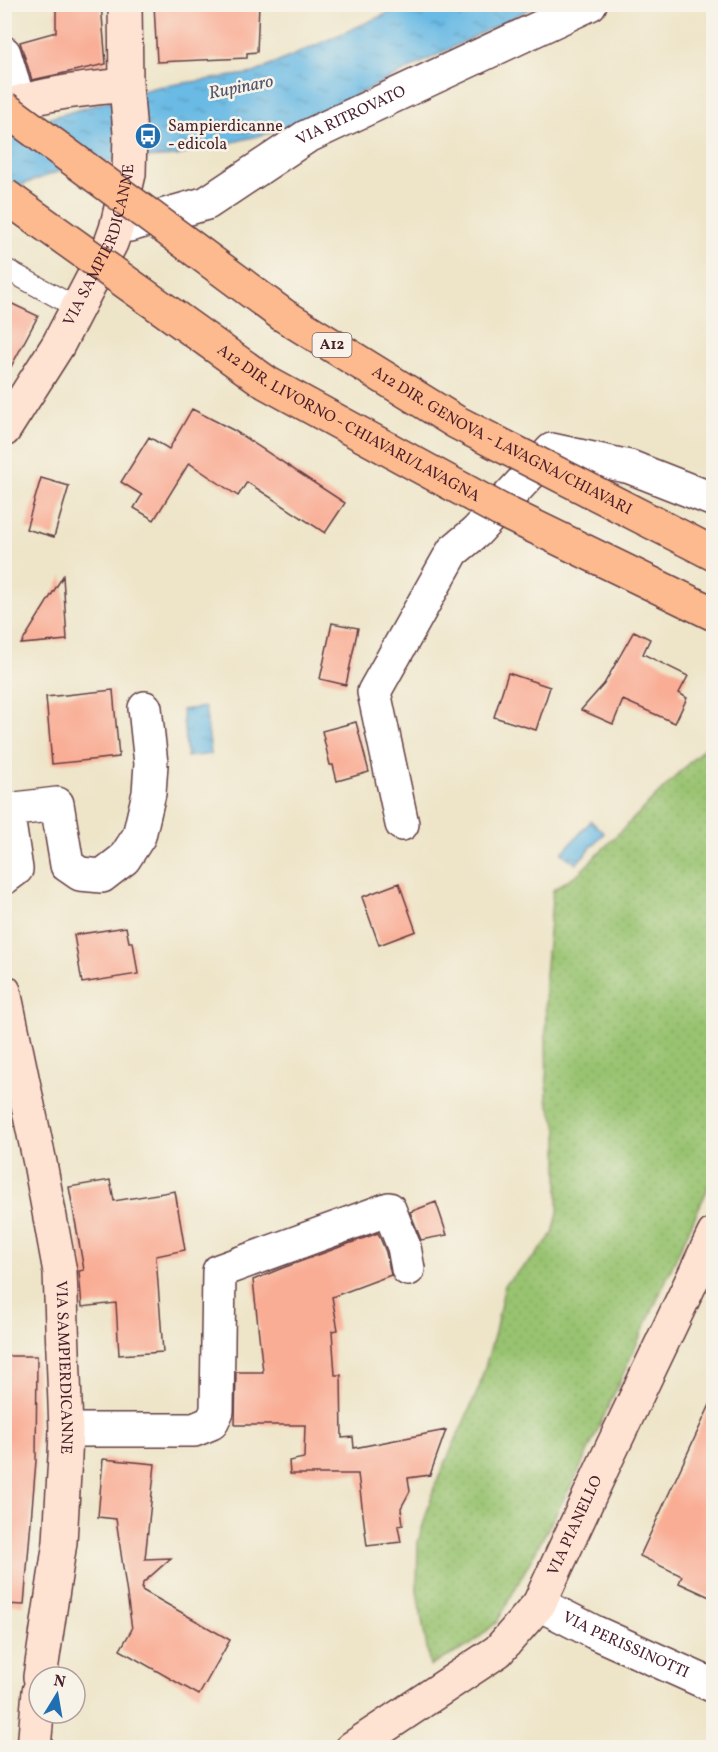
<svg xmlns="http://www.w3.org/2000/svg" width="718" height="1752" font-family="Vollkorn,serif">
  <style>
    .grass { fill: url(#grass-dots); stroke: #71714e; stroke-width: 1.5 }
    .water { fill: url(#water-ripples); stroke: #5a6c88; stroke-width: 1.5 }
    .building { fill: #f9ad95 }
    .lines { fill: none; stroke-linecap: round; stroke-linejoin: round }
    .lane-casing { stroke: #633d43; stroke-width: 22 }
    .street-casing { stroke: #633d43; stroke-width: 36 }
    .secondary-casing { stroke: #633d43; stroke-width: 36 }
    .highway-casing { stroke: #633d43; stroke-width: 36 }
    .lane { stroke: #fff; stroke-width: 20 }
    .street { stroke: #fff; stroke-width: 33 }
    .secondary { stroke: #fee3d2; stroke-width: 33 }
    .highway { stroke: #fcba8e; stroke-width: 33 }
    .highway-bridge-casing { stroke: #633d43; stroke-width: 36; stroke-linecap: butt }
    .highway-bridge { stroke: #fcba8e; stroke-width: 33 }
    .labels { text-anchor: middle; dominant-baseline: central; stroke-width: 5; stroke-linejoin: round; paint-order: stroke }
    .shield { fill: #f7f3e8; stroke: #7e5f64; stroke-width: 1.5 }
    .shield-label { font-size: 15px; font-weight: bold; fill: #4a1f2b }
    .street-label { font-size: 16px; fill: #4a1f2b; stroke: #f7f3e8 }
    .poi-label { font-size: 16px; fill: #4a1f2b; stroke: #f7f3e8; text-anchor: start }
    .water-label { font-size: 18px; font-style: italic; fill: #55556c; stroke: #f7f3e8 }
  </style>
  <defs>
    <pattern id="grass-dots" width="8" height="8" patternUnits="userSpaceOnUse" patternTransform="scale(1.5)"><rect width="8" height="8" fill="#98c370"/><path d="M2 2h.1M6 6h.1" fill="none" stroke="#84a761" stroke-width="1.8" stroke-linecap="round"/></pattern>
    <pattern id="water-ripples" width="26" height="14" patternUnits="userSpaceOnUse" patternTransform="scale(1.5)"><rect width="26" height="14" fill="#69bae4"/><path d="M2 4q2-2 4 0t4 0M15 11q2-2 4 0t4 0" fill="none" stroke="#5897b9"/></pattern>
  </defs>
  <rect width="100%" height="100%" fill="#f7f3e8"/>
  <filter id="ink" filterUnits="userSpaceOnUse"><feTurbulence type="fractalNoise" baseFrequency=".0167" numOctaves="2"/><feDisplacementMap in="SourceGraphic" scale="12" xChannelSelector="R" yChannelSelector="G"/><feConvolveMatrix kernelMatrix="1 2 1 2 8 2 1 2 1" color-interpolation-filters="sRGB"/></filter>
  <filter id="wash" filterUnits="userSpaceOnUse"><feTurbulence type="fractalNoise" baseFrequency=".008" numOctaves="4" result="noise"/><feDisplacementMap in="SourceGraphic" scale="24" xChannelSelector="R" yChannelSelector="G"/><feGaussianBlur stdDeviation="1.35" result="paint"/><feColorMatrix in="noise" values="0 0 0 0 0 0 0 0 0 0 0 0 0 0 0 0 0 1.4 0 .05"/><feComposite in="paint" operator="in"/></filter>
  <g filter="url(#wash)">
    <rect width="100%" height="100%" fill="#eee5c9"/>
    <path class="grass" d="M713,739V1177L577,1475L497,1622L470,1645L430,1666L417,1591L418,1542L434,1488L479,1388L495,1332L505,1284L535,1256L553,1234L558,1212V1130L547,1100L545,975L553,890L579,873Z"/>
    <path class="water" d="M406,5H538L290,128L176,156L114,160L60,171L5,191L4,133L33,123L157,87L254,73Z
      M205,707L211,754L187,757L182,710Z
      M591,821L604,833L576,864L562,853Z"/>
    <g id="blocks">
      <path class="building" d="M56,4H101L106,64L32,80L20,42L56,32Z
        M154,4H259L257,52L247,53V58L157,62Z
        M4,300L38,316L4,380Z
        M192,409L235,431L345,503L325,533L247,482L238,496L189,463L154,520L134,508L142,495L121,482L149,437L169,449Z
        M41,478L69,486L54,537L26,529Z
        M63,576L67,640L21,644Z
        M332,623L358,628L346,685L320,679Z
        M634,631L650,639L643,654L688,676L679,693L687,698L675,723L623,700L613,724L581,710L604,684Z
        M508,673L550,687L536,730L494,717Z
        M113,690L119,757L52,764L46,697Z
        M356,722L369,772L337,781L333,765H330L322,731Z
        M399,883L416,931L379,945L362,897Z
        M126,927L129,942H133L138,974L82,983L74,935Z
        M110,1180L114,1201L175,1191L185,1250L156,1256L163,1352L119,1355L116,1303L82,1307L79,1271L84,1270L69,1187Z
        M436,1202L447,1235L421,1240L410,1212Z
        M378,1233L386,1252L391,1275L332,1297L338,1330L332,1331L335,1375H341L342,1438L353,1437L354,1448L446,1430L430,1475L408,1478L410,1491L401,1508L403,1525L398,1526L401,1542L367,1546L358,1474H290L289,1461L304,1458L305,1425H235L236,1372H263L253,1280L280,1269Z
        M4,1356H37L36,1461L24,1605L4,1604Z
        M714,1396V1599L679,1583L682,1576L640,1556Z
        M103,1459L155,1464L145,1559L171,1558L143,1583L142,1590L230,1640L199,1695L120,1650L132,1629L116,1519L98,1517Z"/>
    </g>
  </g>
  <g filter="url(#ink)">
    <use href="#blocks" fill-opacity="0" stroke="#633d43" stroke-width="1.5"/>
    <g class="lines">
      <defs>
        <path id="lane" d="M4,268L77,308"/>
        <g id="street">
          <path d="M4,53L19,102"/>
          <path id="s1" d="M130,225L207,203L306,137L590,4"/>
          <path d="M402,824L374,692L453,551L476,532L552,450L630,467L714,500"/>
          <path d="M4,878L16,869L7,810L57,804L67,865L80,874L102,876L124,859L139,836L149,793L151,764L145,708"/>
          <path d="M66,1430H194L211,1423L217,1411L219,1271L389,1209L404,1247L408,1269"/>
          <path id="s2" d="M539,1604L594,1632L714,1686"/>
        </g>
        <g id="secondary">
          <path d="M4,107C44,93 85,89 126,85"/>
          <path id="s3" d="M4,430L58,345L111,243L116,229L129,174L130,133L126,85L125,4"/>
          <path id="s4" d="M4,991L40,1163L60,1272L66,1430L65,1456L60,1542L40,1677"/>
          <path d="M34,1748L39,1691"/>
          <path id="s5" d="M352,1748L498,1651L539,1604L608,1456L714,1234"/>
        </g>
        <path id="highway" d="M685,539L714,554"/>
      </defs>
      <use href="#lane" class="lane-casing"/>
      <use href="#street" class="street-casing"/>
      <use href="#secondary" class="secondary-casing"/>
      <use href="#highway" class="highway-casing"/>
      <use href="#lane" class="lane"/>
      <use href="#street" class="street"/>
      <use href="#secondary" class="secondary"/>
      <use href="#highway" class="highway"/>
      <defs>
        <g id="highway-bridge">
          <path id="s6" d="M4,108L283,315L456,422L685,539"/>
          <path id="s7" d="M4,195L267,383L500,510L714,614"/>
        </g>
      </defs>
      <use href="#highway-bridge" class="highway-bridge-casing"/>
      <use href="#highway-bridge" class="highway-bridge"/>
    </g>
  </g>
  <defs>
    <symbol id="bus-disc" viewBox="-11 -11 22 22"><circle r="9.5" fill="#1f6fb2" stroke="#f7f3e8"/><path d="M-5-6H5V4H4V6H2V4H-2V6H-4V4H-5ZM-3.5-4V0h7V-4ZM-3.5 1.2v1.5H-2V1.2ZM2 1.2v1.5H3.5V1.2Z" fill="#fff"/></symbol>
  </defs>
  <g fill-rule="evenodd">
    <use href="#bus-disc" x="133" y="121" width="30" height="30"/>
  </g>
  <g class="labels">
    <rect class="shield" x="312.5" y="333" width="39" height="24" rx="4.5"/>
    <g class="shield-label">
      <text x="332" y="345">A12</text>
    </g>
    <g class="street-label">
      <text stroke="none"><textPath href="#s1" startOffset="249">VIA RITROVATO</textPath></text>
      <text stroke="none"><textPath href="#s3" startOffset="210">VIA SAMPIERDICANNE</textPath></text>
      <text stroke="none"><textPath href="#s7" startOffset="414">A12 DIR. LIVORNO - CHIAVARI/LAVAGNA</textPath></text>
      <text stroke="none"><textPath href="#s6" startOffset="600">A12 DIR. GENOVA - LAVAGNA/CHIAVARI</textPath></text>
      <text stroke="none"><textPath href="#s4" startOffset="382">VIA SAMPIERDICANNE</textPath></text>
      <text stroke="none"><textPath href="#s5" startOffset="324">VIA PIANELLO</textPath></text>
      <text stroke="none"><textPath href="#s2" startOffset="96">VIA PERISSINOTTI</textPath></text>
    </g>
    <g class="poi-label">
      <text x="168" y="127">Sampierdicanne<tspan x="168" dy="18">- edicola</tspan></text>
    </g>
    <g class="water-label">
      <text transform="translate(241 88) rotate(-11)">Rupinaro</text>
    </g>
  </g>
  <rect width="718" height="1752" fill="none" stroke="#f7f3e8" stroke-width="24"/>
  <g transform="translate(57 1695) rotate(11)"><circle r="28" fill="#f7f3e8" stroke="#b29e9c" stroke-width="1.5"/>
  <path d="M0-4.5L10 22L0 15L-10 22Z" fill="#1f6fb2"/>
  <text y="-9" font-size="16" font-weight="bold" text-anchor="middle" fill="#4a1f2b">N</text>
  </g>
</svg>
